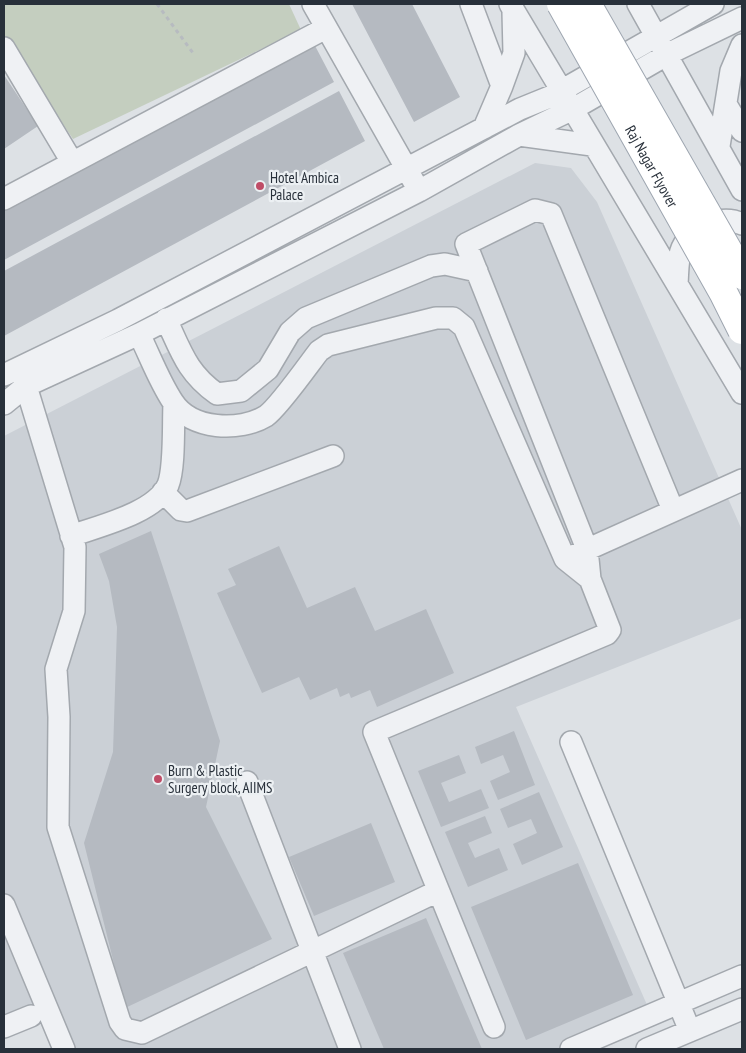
<svg xmlns="http://www.w3.org/2000/svg" width="746" height="1053" font-family="'PT Sans Narrow',sans-serif">
  <style>
    .built { fill: #cbd0d6 }
    .green { fill: #c4cebf }
    .building { fill: #b5bac1 }
    .lines { fill: none; stroke-linecap: round; stroke-linejoin: round }
    .minor-casing { stroke: #a3a8ae; stroke-width: 24 }
    .path { stroke: #b7bbc0; stroke-width: 3; stroke-dasharray: 4 4; stroke-linecap: butt }
    .minor { stroke: #eff1f4; stroke-width: 21 }
    .major-bridge-casing { stroke: #9ea6b0; stroke-width: 30; stroke-linecap: butt }
    .major-bridge { stroke: #fff; stroke-width: 28 }
    .poi-dot { fill: #bf4d67; stroke: #ecf0f3; stroke-width: 2 }
    .labels { text-anchor: middle; dominant-baseline: central; stroke-width: 4.5; stroke-linejoin: round; paint-order: stroke }
    .street-label { font-size: 15px; fill: #28303a; stroke: #ecf0f3 }
    .poi-label { font-size: 15px; fill: #28303a; stroke: #ecf0f3; text-anchor: start }
  </style>
  <rect width="100%" height="100%" fill="#dde1e5"/>
  <path class="built" d="M535,163L571,168L597,202L742,530V618L516,707L655,1023L594,1049H63L43,1006L4,1020V436Z"/>
  <path class="green" d="M4,4H289L301,30L73,139L4,37Z"/>
  <path class="building" d="M352,4H412L460,97L414,122Z
    M312,40L334,82L4,260V206Z
    M4,75L38,126L4,149Z
    M339,91L365,141L4,336V271Z
    M151,531L220,741L206,807L272,939L125,1008L84,843L113,752L117,627L109,581L99,554Z
    M279,546L307,608L355,587L375,631L426,609L454,673L377,707L370,690L351,698L349,693L340,697L337,688L310,700L299,677L262,693L217,593L236,585L228,569Z
    M514,731L535,785L498,800L490,781L510,772L503,755L481,764L475,747Z
    M459,755L466,773L441,783L449,802L481,789L489,808L441,827L418,771Z
    M539,792L563,847L522,865L513,844L537,833L531,819L508,828L500,809Z
    M485,816L492,833L468,843L475,858L499,848L508,870L468,887L445,832Z
    M371,823L395,882L314,916L289,857Z
    M578,863L633,995L526,1040L471,907Z
    M426,918L482,1049H384L343,953Z"/>
  <g class="lines">
    <defs>
      <path id="minor" d="M313,4L414,182
        M471,4L502,86
        M510,4L742,393
        M638,4L742,190
        M4,48L72,162
        M726,104L742,131
        M484,128L502,86L514,53L513,12
        M519,135L592,145
        M719,146L731,71L742,45
        M4,199L326,28
        M677,284C678,272 677,259 682,248C692,227 721,214 742,224
        M166,319C181,351 187,373 217,394L241,391L268,369L290,332L306,318L431,266L445,264L477,271
        M139,334C150,356 159,381 173,402C191,430 240,432 266,416C278,408 309,364 319,351L328,345L436,318H453L464,327L565,559L590,579
        M4,375L118,320L520,109L552,96L713,4
        M26,386L75,547L74,611L56,669L59,717L58,827L120,1022L125,1029L142,1033L438,891
        M4,404L26,386L139,334L419,191L519,135L573,109L668,54L742,18
        M163,492L181,510L187,511L333,456
        M71,536C99,526 155,513 168,485C175,468 173,424 174,404
        M575,555L742,480
        M571,742L690,1031
        M247,782L350,1049
        M4,905L64,1049
        M4,1027L31,1016
        M494,1027L374,732L607,634L610,630L590,579L587,549L466,244L535,210L551,214L673,510
        M571,1049L742,976
        M647,1049L742,1009"/>
    </defs>
    <use href="#minor" class="minor-casing"/>
    <path class="path" d="M157,4L193,53"/>
    <use href="#minor" class="minor"/>
    <defs>
      <g id="major-bridge">
        <path id="s1" d="M561,4L724,294L742,330"/>
        <path d="M587,4L742,275"/>
      </g>
    </defs>
    <use href="#major-bridge" class="major-bridge-casing"/>
    <use href="#major-bridge" class="major-bridge"/>
  </g>
  <g class="poi-dot">
    <circle cx="260" cy="186" r="5"/>
    <circle cx="158" cy="779" r="5"/>
  </g>
  <g class="labels">
    <g class="street-label">
      <text stroke="none"><textPath href="#s1" startOffset="186">Raj Nagar Flyover</textPath></text>
    </g>
    <g class="poi-label">
      <text x="270" y="177">Hotel Ambica<tspan x="270" dy="17">Palace</tspan></text>
      <text x="168" y="770">Burn &amp; Plastic<tspan x="168" dy="17">Surgery block, AIIMS</tspan></text>
    </g>
  </g>
  <rect width="746" height="1053" fill="none" stroke="#28303a" stroke-width="10"/>
</svg>
